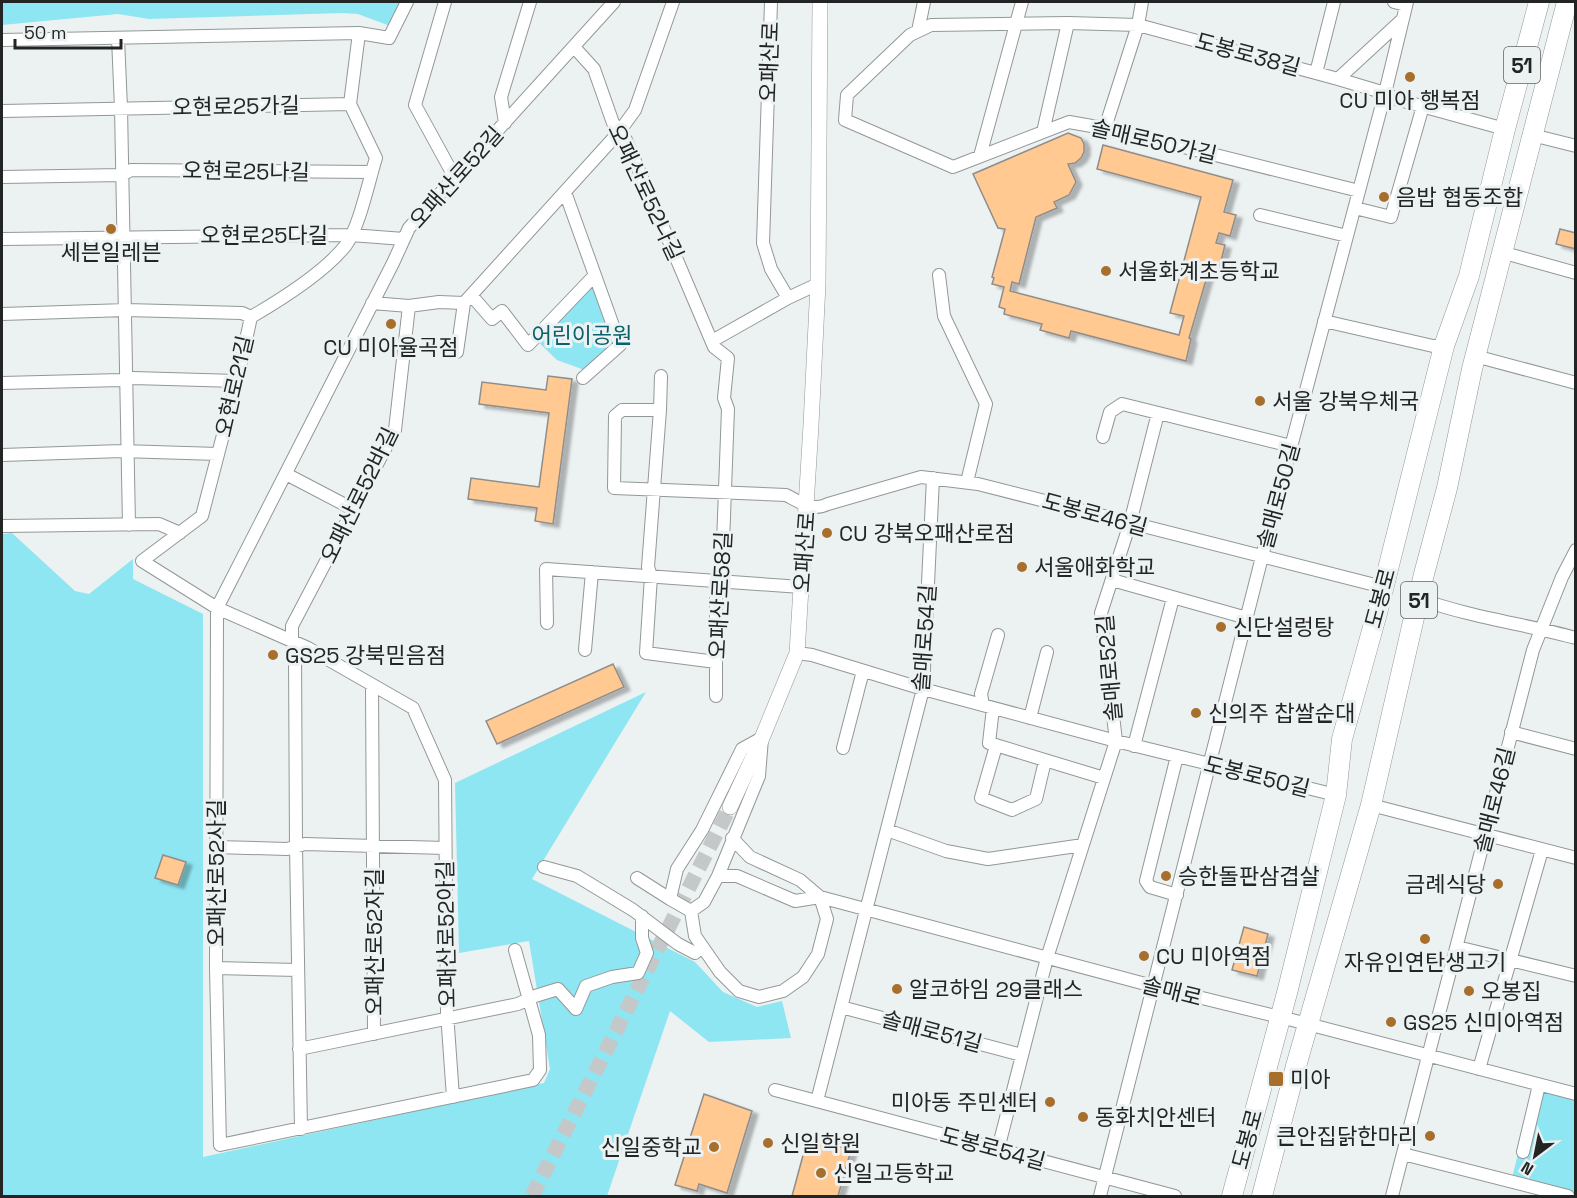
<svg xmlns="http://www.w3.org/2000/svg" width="1577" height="1198" font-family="'Space Grotesk','Noto Sans KR',sans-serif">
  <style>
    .green { fill: #8ee6f2 }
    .building { fill: #ffc991; stroke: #908d8a; stroke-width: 1.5; filter: url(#shadow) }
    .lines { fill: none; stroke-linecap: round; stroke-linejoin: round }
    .tertiary-tunnel { stroke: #c4c8c9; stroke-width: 15; stroke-dasharray: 15 8; stroke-linecap: butt }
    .minor-casing { stroke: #939798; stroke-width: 14 }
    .tertiary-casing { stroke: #939798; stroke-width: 16 }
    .primary-casing { stroke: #939798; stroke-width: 21 }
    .minor { stroke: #fff; stroke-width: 12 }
    .tertiary { stroke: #fff; stroke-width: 15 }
    .primary { stroke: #fff; stroke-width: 20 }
    .poi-dot { fill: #a76e2c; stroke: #ecf1f2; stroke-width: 2 }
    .labels { text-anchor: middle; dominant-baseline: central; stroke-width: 6; stroke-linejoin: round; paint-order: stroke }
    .shield { fill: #ecf1f2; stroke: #5f6262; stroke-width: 1.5 }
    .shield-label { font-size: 21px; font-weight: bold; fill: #232525 }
    .street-label { font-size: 22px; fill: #232525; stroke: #ecf1f2 }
    .poi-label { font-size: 22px; fill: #232525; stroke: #ecf1f2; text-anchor: start }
    .park-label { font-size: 22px; fill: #0b616b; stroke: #ecf1f2 }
  </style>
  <defs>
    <filter id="shadow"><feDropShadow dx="6" dy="3.5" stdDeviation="1.5" flood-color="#0004"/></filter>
  </defs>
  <rect width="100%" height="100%" fill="#ecf1f2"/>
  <path class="green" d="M2,2H407L390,26L358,14L342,13L149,19L118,14L2,25Z
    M595,275L620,343L590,372L557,360L534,338Z
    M12,533L75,591L89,594L133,559V579L203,614V1157L544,1083L550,1069L529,941L459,953L455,783L646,692L532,879L695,962L723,992L757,1007L782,1001L791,1038L709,1042L670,1011L607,1196H2V534Z
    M1535,1084L1575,1094V1196H1568L1511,1182Z"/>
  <path class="building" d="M1068,133L1081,138L1084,144V152L1081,158L1075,163L1068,164L1076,182L1069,195L1054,202L1057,208L1036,217L1019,284L1012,282L1010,291L1179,335L1184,316L1170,313L1201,197L1097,169L1103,145L1233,180L1224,212L1236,215L1230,236L1219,233L1216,243L1225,245L1220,265L1211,263L1189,338L1191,339L1186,361L1071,331L1069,338L1040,330L1042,324L1004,314L1005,309L999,307L1004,287L992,284L994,278L992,277L1005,229L998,228L973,174Z
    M1560,229L1576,233V249L1556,244Z
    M548,376L572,379L553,524L535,521L537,508L468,499L471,478L539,487L549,413L479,404L482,382L546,390Z
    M613,664L624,687L497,744L486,721Z
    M163,855L186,862L178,885L155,878Z
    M1244,927L1268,934L1257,976L1232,970Z
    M704,1094L752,1111L727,1193L699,1184L697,1191L675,1185Z
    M808,1137L851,1150L838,1196H792Z"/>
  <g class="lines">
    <path class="tertiary-tunnel" d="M532,1196L730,807"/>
    <defs>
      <path id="minor" d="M445,2L415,105L455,178
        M771,2L763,243L771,269L788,298
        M1394,2L1406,5
        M918,31L924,2
        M359,33L350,104L376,158C369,180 359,228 346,245C324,273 282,299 251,317L237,381L202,516L142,561L217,608L308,648L413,708L445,780L447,1013L453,1097
        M118,38L121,108L129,525
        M2,40L359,33L389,38L407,2
        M574,47L594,69L613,123L626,140L714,347L728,358L724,398L728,409L722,570L716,589V696
        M1316,73L1334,2
        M1338,79L1403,19
        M2,111L350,104
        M505,123L501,97L530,2
        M1105,128L1138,25L1142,2
        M1043,132L1068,23
        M1532,135L1576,146
        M980,156L1022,2
        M2,177L122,175L131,170L372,172
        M1359,191L1120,131L1069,122L953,167L845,120L847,95L910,35L931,25L1068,23L1138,25L1338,79L1385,93L1396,99L1505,129
        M565,192L620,345L583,378
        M1355,208L1391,217L1423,106
        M1260,215L1347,236
        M2,239L351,235L404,239
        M1501,252L1576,273
        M939,275L944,316L986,404L967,482
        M471,295L492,319L502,311L528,345L595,275
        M372,303L409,306L439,302L464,303
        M464,303L619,132L635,110L673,2
        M2,314L126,310L242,313L251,317
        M1324,321L1433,346H1444
        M712,341L788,298L818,284
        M457,352L464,303
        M1475,356L1576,383
        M661,376L660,410L648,567L651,576L646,653L716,662
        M2,383L121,380L133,378L237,381
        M660,410H622L615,416L614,488L786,495C800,502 812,512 828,504L921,477L978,484L1383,587
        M1103,437L1110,412L1122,404L1291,446
        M2,455L122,451L218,454
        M286,474L353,509
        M2,526L159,524L180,533
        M1112,580L1247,618
        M1420,599C1470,617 1524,624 1576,638
        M547,623L546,569L801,587
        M585,650L592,572
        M797,653L812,655L923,689L1116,741L1336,795
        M372,685L374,1034
        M983,705L981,694L998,635
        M993,708L989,743L1104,778
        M1030,718L1047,652
        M1511,732L1576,749
        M762,738L759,776L718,876L704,902L691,911L670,899L677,869L702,830L742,749Z
        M996,746L981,798L1012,810L1036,799L1045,761
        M1134,746L1173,598
        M843,748L863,671
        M1371,805L1576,858
        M887,830L946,851L988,859L1083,845
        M216,847L287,849L305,844L445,848
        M544,867L577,876L633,910L678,944L695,953L702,947
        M718,876H737L795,901L820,897L1153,986L1296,1021L1576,1094
        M637,878L670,899
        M1177,895L1150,887L1146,881L1177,756
        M691,911L695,936L720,972L739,991L759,997L783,991L803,977L818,954L827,919L820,897L800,880L750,857L732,838
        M1457,947L1576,976
        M515,950L539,1035L540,1070L533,1080L220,1145L216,968L217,608L393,263L409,228L614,2
        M216,968L298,970
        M841,1007L1022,1055
        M299,1049L518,1004L535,996L558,989L576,1009L586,986L612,977L638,973L647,953L642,938V916
        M1479,1069L1542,850
        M775,1090L1175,1196
        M817,1101L923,689L933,478
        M301,1129L296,847L295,653L292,642V626L395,430L409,306
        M998,1149L1047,958L1116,741L1101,613L1130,523L1158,413
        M1523,1152L1539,1085
        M1403,1154L1568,1196
        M1100,1196L1266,541L1385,93L1407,2
        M1392,1196L1533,650L1562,577L1576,550"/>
      <path id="tertiary" d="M730,807L762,738L797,653L811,425L818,284L820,2"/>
      <path id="primary" d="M1232,1196L1287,993L1336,795L1342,739L1377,613L1444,346L1469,276L1505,129L1539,2
        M1262,1196L1296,1066L1371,805L1424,574L1447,488L1472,369L1567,2"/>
    </defs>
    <use href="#minor" class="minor-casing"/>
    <use href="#tertiary" class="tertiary-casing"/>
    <use href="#primary" class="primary-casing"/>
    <use href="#minor" class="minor"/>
    <use href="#tertiary" class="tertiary"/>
    <use href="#primary" class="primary"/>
  </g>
  <g class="poi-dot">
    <circle cx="1410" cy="77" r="6"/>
    <circle cx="1384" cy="197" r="6"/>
    <circle cx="111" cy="229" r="6"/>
    <circle cx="1106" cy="271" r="6"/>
    <circle cx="391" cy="324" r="6"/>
    <circle cx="1260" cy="401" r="6"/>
    <circle cx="827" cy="533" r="6"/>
    <circle cx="1022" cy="567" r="6"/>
    <circle cx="1221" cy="627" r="6"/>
    <circle cx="273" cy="655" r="6"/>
    <circle cx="1196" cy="713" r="6"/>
    <circle cx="1166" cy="876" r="6"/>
    <circle cx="1498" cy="884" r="6"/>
    <circle cx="1425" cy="939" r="6"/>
    <circle cx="1144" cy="956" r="6"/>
    <circle cx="897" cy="989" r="6"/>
    <circle cx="1469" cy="991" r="6"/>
    <circle cx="1391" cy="1022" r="6"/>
    <rect x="1268" y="1071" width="16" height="16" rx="3"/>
    <circle cx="1050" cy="1102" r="6"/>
    <circle cx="1083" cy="1117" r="6"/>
    <circle cx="1430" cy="1136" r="6"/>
    <circle cx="768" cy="1143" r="6"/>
    <circle cx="714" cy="1147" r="6"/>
    <circle cx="821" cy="1173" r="6"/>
  </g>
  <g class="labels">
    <g class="shield">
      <rect x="1504" y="47" width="36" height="36" rx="4.5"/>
      <rect x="1401" y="582" width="36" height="36" rx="4.5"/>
    </g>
    <g class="shield-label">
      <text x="1522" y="65">51</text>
      <text x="1419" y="600">51</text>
    </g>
    <g class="street-label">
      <text transform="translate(1248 54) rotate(15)">도봉로38길</text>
      <text transform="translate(769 62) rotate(-88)">오패산로</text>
      <text transform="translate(236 106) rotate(-1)">오현로25가길</text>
      <text transform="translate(1154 141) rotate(13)">솔매로50가길</text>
      <text transform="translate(246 171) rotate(1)">오현로25나길</text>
      <text transform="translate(456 177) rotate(-48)">오패산로52길</text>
      <text transform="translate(646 192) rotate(65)">오패산로52나길</text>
      <text x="264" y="235">오현로25다길</text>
      <text transform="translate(234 386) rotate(-77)">오현로21길</text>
      <text transform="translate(359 495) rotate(-64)">오패산로52바길</text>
      <text transform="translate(1278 496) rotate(-75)">솔매로50길</text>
      <text transform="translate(1095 514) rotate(15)">도봉로46길</text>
      <text transform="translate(804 552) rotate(-86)">오패산로</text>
      <text transform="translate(720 595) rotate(-87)">오패산로58길</text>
      <text transform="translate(1380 598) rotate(-75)">도봉로</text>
      <text transform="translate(924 638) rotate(-86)">솔매로54길</text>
      <text transform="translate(1109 668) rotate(-95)">솔매로52길</text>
      <text transform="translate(1257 776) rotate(14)">도봉로50길</text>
      <text transform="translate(1494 800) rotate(-76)">솔매로46길</text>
      <text transform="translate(216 873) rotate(-90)">오패산로52사길</text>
      <text transform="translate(446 934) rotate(-91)">오패산로52아길</text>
      <text transform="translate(374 942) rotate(-90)">오패산로52자길</text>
      <text transform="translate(1172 991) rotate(14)">솔매로</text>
      <text transform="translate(932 1031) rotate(15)">솔매로51길</text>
      <text transform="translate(1247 1139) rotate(-75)">도봉로</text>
      <text transform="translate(993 1148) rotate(15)">도봉로54길</text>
    </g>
    <g class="poi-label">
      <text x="1410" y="100" text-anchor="middle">CU 미아 행복점</text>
      <text x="1396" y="197">음밥 협동조합</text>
      <text x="111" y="252" text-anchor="middle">세븐일레븐</text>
      <text x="1118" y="271">서울화계초등학교</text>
      <text x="391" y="347" text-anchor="middle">CU 미아율곡점</text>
      <text x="1272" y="401">서울 강북우체국</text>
      <text x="839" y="533">CU 강북오패산로점</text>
      <text x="1034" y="567">서울애화학교</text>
      <text x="1233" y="627">신단설렁탕</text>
      <text x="285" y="655">GS25 강북믿음점</text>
      <text x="1208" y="713">신의주 찹쌀순대</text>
      <text x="1178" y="876">승한돌판삼겹살</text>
      <text x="1486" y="884" text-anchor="end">금례식당</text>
      <text x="1156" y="956">CU 미아역점</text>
      <text x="1425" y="962" text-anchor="middle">자유인연탄생고기</text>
      <text x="909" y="989">알코하임 29클래스</text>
      <text x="1481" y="991">오봉집</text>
      <text x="1403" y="1022">GS25 신미아역점</text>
      <text x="1290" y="1079">미아</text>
      <text x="1038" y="1102" text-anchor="end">미아동 주민센터</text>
      <text x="1095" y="1117">동화치안센터</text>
      <text x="1418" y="1136" text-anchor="end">큰안집닭한마리</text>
      <text x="780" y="1143">신일학원</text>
      <text x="702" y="1147" text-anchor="end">신일중학교</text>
      <text x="833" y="1173">신일고등학교</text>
    </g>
    <g class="park-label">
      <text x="582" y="335">어린이공원</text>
    </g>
  </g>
  <rect width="1577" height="1198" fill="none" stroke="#232525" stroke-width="6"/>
  <g transform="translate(1535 1156) rotate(212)" stroke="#ecf1f2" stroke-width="4.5" paint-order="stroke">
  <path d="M0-4.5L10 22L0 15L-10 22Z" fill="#232525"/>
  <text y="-9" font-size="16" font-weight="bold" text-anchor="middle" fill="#232525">N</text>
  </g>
  <path d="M15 39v9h106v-9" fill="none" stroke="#232525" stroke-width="3"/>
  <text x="24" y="39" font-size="18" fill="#232525" stroke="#ecf1f2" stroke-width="4.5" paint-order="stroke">50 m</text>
</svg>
